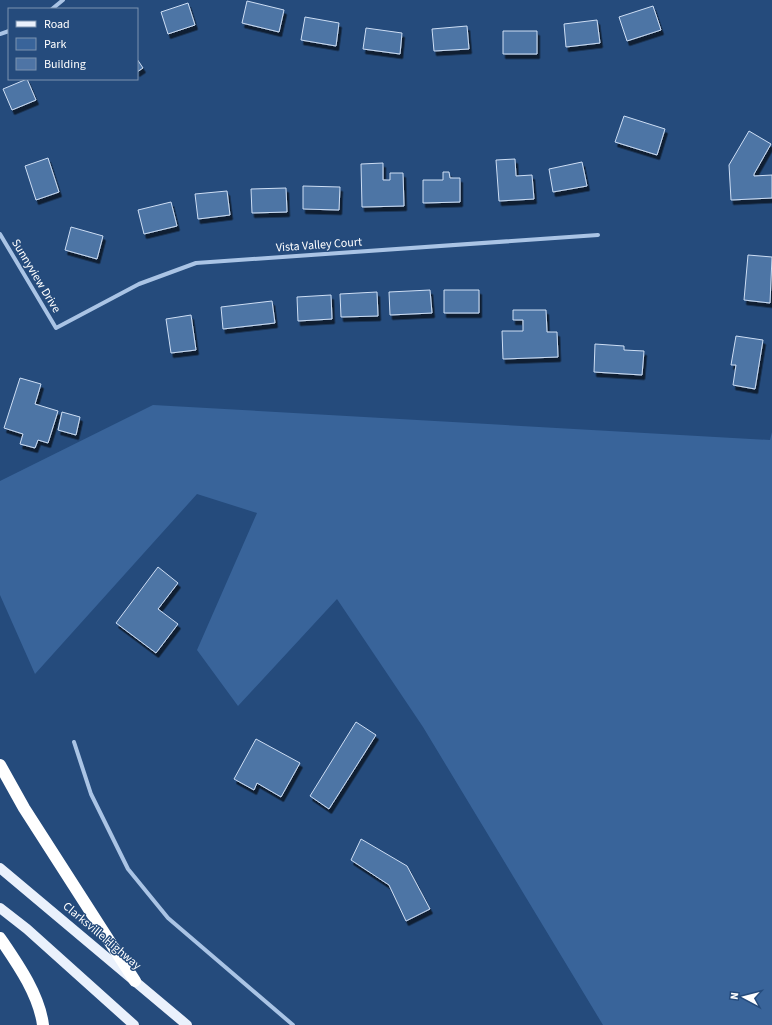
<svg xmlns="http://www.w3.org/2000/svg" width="772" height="1025" font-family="'Source Sans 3',sans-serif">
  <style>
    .green { fill: #39649a }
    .building { fill: #4e74a5; stroke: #cddef4; filter: url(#shadow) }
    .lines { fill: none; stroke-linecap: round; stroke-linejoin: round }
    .minor { stroke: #aac4e5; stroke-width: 4 }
    .primary { stroke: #eaf1fc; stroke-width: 10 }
    .motorway { stroke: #fff; stroke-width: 12 }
    .labels { text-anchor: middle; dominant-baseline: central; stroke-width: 3; stroke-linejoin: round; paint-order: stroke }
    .street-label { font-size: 12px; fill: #fff; stroke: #254b7c }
  </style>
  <defs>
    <filter id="shadow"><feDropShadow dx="2.5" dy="4.5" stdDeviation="0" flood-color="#0009"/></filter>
  </defs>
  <rect width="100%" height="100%" fill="#254b7c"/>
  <path class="green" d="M153,405L770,440L772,432V1025H603L423,727L337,599L238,706L197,650L257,513L197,494L35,674L0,595V481Z"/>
  <path class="building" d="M247,1L284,10L279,32L242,23Z
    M188,3L195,25L168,34L161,12Z
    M653,6L661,30L627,41L619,17Z
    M305,17L339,23L336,46L301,40Z
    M597,20L600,43L566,47L564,24Z
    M467,26L469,49L434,51L432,29Z
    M366,28L402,33L400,54L363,49Z
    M503,31H537V54H503Z
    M137,59L143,68L137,72Z
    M27,79L36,100L12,110L3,89Z
    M624,116L665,129L657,155L615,142Z
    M749,131L771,144L754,174V176L772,175V198L731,200L729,165Z
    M48,158L59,192L36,200L25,166Z
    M515,159L516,176L532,175L534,199L499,201L496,160Z
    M582,162L587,186L553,192L549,169Z
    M383,163V180H390V173H403L404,206L362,207L361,164Z
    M443,172H449L450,178H460V202L423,203V180H443Z
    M303,186L340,187L339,210L303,209Z
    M286,188L287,212L252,213L251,189Z
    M227,191L230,215L198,219L195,194Z
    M171,202L177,226L144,234L138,210Z
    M71,227L103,236L97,259L65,250Z
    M748,255L772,257L770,303L744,300Z
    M430,290L432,313L390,315L389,292Z
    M444,290H479V313H444Z
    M377,292L378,316L341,317L340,294Z
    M331,295L332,319L298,321L297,297Z
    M272,301L275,323L223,329L221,307Z
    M513,310H546L547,332H557L558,357L503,359L502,331H523V320H513Z
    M191,315L196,350L171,353L166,319Z
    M736,336L763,340L755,389L733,385L736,365H731Z
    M595,344L624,346V350L644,351L642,375L594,372Z
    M20,378L41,384L35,404L58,411L48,443L38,440L35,448L20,444L23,434L4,428Z
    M62,412L80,417L76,435L58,430Z
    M158,567L178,583L158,609L178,624L156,653L116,623Z
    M356,722L376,735L329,809L310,796Z
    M256,739L300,763L281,797L257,783L254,790L234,779Z
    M361,839L407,866L430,909L406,921L389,885L351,860Z"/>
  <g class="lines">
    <path class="minor" d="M52,9L63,0
      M0,34L9,31
      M0,234L56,328L139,284L196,263L598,235
      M74,742L91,794L128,869L168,918L293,1025"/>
    <path class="primary" d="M0,868L187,1025
      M0,908L27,929L134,1025"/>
    <path class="motorway" d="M0,765L24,808L135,981
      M0,938C17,963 39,994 43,1025"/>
  </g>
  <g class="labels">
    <g class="street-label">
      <text transform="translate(319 245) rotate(-4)">Vista Valley Court</text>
      <text transform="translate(36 276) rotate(59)">Sunnyview Drive</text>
      <text transform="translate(102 936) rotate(40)">Clarksville Highway</text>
    </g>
  </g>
  <rect x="8" y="8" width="130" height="72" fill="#254b7c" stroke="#7c93b0"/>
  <rect x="16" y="21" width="20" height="6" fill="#eaf1fc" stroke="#7c93b0"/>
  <text x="44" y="28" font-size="12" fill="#ffffff">Road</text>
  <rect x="16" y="38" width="20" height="12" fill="#39649a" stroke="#7c93b0"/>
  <text x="44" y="48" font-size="12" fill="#ffffff">Park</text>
  <rect x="16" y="58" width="20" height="12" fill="#4e74a5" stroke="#7c93b0"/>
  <text x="44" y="68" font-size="12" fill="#ffffff">Building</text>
  <g transform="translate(744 997) rotate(277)" stroke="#254b7c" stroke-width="3" paint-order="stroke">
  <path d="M0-3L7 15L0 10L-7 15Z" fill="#ffffff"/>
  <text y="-6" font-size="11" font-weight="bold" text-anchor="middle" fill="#ffffff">N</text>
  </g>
</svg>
